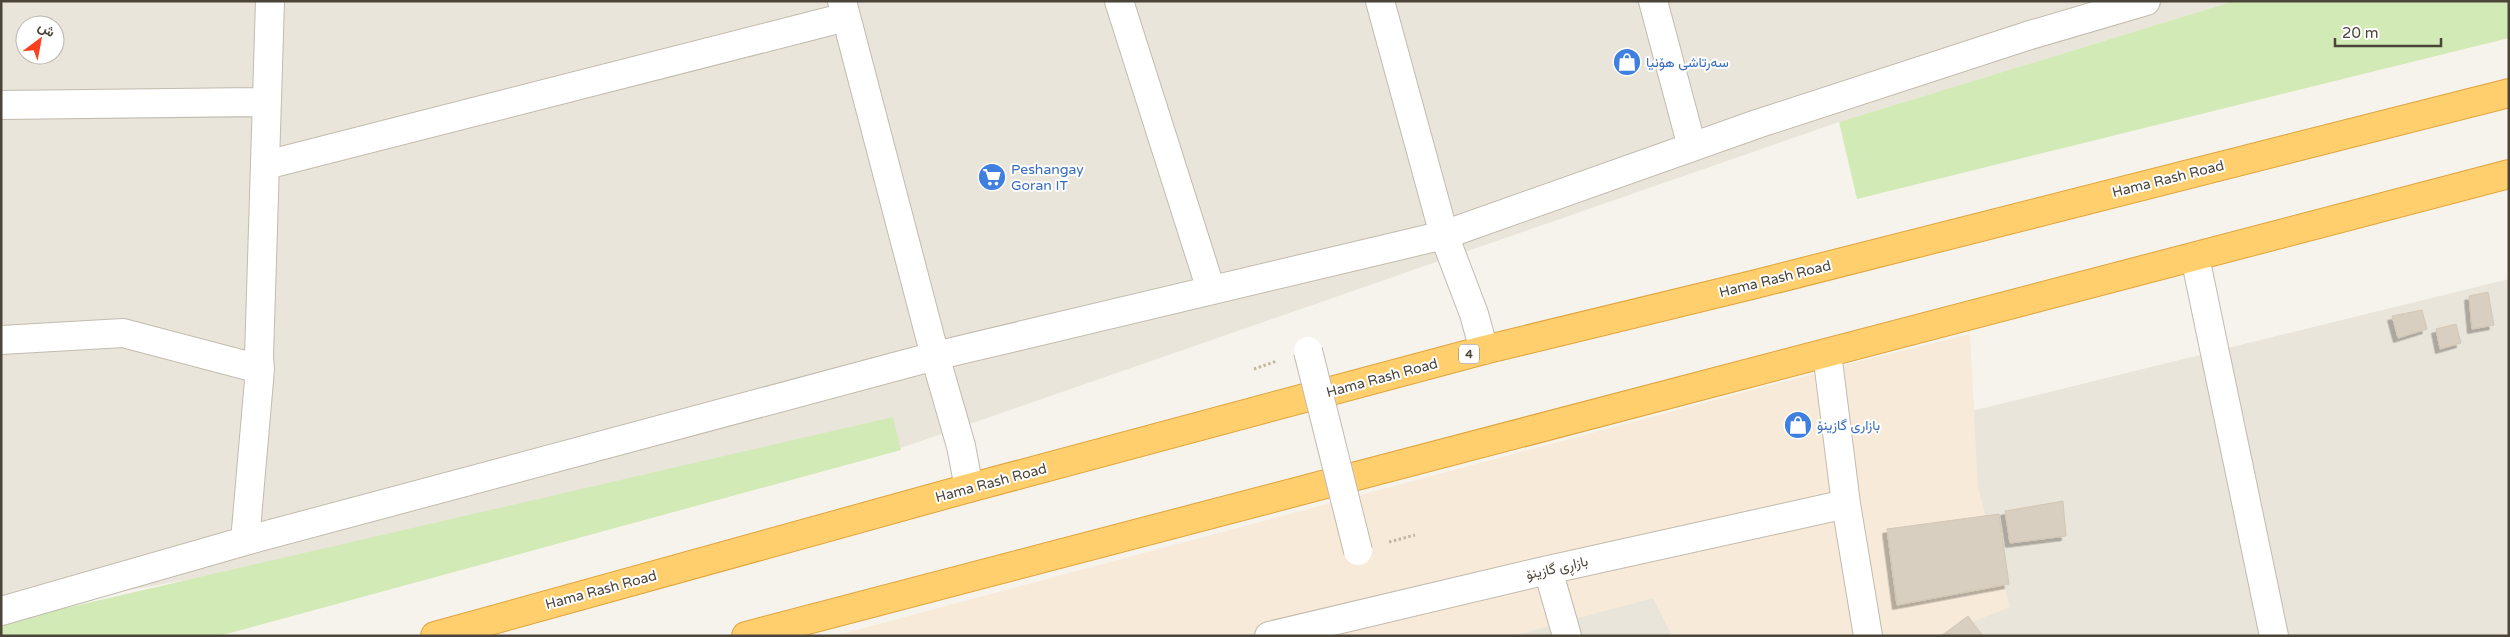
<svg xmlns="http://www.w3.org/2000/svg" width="2510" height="637" font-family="'Varela Round',Vazirmatn,sans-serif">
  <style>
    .residential { fill: #eae5da; fill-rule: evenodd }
    .commercial { fill: #f7ead8 }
    .green { fill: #d2eab5 }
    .building { fill: #d8cfc1; stroke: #d3c7b4; filter: url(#shadow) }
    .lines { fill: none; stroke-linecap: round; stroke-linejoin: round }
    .minor-casing { stroke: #c2bbae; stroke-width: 30 }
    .highway-casing { stroke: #e0a43c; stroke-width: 30 }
    .path { stroke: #c4b79f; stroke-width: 3; stroke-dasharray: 2.5 2.5; stroke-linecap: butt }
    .minor { stroke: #fff; stroke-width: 28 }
    .highway { stroke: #ffcf6e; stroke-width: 28 }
    .minor-bridge-casing { stroke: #c2bbae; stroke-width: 30; stroke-linecap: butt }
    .minor-bridge { stroke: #fff; stroke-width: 28 }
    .labels { text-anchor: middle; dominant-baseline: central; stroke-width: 4; stroke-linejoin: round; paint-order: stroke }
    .shield { fill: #fff; stroke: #817c74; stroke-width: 1 }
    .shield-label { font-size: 12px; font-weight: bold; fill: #4b4439 }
    .shop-label { font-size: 14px; fill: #366cbe; stroke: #fff; text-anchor: start }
    .street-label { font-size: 14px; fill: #4b4439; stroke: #fff }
  </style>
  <defs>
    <filter id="shadow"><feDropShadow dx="-4.5" dy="4.5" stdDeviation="0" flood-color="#0004"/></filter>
  </defs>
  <rect width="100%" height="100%" fill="#f6f3ec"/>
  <path class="residential" d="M1,1H2234L1839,122L875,457L1,613ZM25,25H55V55H25Z
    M2509,279V636H1080L1483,531Z"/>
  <path class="commercial" d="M1970,334L1978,488L2010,607L1937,636H1672L1653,598L1512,636H834L1857,362Z"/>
  <path class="green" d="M2234,1H2509V38L1857,199L1839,122Z
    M893,417L901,450L219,636H1V623Z"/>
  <path class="building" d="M2488,292L2494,325L2472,329L2469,296Z
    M2422,310L2427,329L2398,338L2392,316Z
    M2456,324L2461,343L2440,349L2436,329Z
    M2063,501L2066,536L2010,543L2005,511Z
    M1999,514L2009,584L1897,605L1887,529Z
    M1968,616L1983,636H1941Z"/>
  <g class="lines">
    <defs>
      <path id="minor" d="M842,1L935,356L961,446L969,488
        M1119,1L1211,290
        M1380,1L1444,235L1474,314L1484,350
        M1653,1L1692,147
        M1,105L267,102
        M266,165L846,17
        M2195,257L2274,636
        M1,340L123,333L260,369
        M1827,353L1846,504L1868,636
        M245,541L260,369L259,357L270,1
        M1548,570L1567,636
        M1,611L245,541L935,356L1444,235L1757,124L2027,36L2146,1
        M1269,636L1548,570L1846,504"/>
      <path id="highway" d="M435,636L969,488L1484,350L1752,285L2509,93
        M746,636L2509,174"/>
    </defs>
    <use href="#minor" class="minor-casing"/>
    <use href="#highway" class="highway-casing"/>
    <path class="path" d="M1254,369L1277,361
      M1389,542L1415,535"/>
    <use href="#minor" class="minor"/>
    <use href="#highway" class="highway"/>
    <defs>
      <path id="minor-bridge" d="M1308,351L1358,551"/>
    </defs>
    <use href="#minor-bridge" class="minor-bridge-casing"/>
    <use href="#minor-bridge" class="minor-bridge"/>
  </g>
  <defs>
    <symbol id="shop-disc" viewBox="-11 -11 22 22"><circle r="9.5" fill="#3f7fe0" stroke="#fff"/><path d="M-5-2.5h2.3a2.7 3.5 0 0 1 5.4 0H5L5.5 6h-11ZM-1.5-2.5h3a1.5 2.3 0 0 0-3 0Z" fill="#fff"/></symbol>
    <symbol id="supermarket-disc" viewBox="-11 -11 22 22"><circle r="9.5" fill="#3f7fe0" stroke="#fff"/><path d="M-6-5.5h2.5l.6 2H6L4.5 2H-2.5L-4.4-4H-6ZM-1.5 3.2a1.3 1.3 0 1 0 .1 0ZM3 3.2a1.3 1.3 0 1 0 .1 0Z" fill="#fff"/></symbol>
  </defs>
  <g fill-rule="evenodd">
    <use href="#shop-disc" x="1611" y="46" width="32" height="32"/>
    <use href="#supermarket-disc" x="976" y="161" width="32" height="32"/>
    <use href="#shop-disc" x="1782" y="409" width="32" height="32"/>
  </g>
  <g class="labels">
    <rect class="shield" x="1459" y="344.5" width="20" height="19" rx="4"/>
    <g class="shield-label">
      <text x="1469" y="354">4</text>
    </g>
    <g class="shop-label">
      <text x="1646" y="62">سەرتاشی هۆنیا</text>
      <text x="1011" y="169">Peshangay<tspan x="1011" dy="16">Goran IT</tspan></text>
      <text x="1817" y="425">بازاری گازینۆ</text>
    </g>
    <g class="street-label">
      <text transform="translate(2168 179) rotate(-14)">Hama Rash Road</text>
      <text transform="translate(1775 279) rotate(-14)">Hama Rash Road</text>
      <text transform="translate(1382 378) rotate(-15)">Hama Rash Road</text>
      <text transform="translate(991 483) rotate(-15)">Hama Rash Road</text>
      <text transform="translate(1557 568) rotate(-13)">بازاڕی گازینۆ</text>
      <text transform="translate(601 590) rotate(-15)">Hama Rash Road</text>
    </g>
  </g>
  <rect width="2510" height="637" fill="none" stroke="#4b4439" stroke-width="5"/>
  <g transform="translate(40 40) rotate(32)"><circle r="24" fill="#ffffff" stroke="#b7b4b0"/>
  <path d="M0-4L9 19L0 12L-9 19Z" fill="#fc3f1d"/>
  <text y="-8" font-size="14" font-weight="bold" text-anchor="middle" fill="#4b4439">ش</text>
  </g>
  <path d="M2335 38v8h106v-8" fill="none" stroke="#4b4439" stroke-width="2.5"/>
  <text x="2342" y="38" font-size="15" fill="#4b4439" stroke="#ffffff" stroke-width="4" paint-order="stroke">20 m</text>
</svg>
